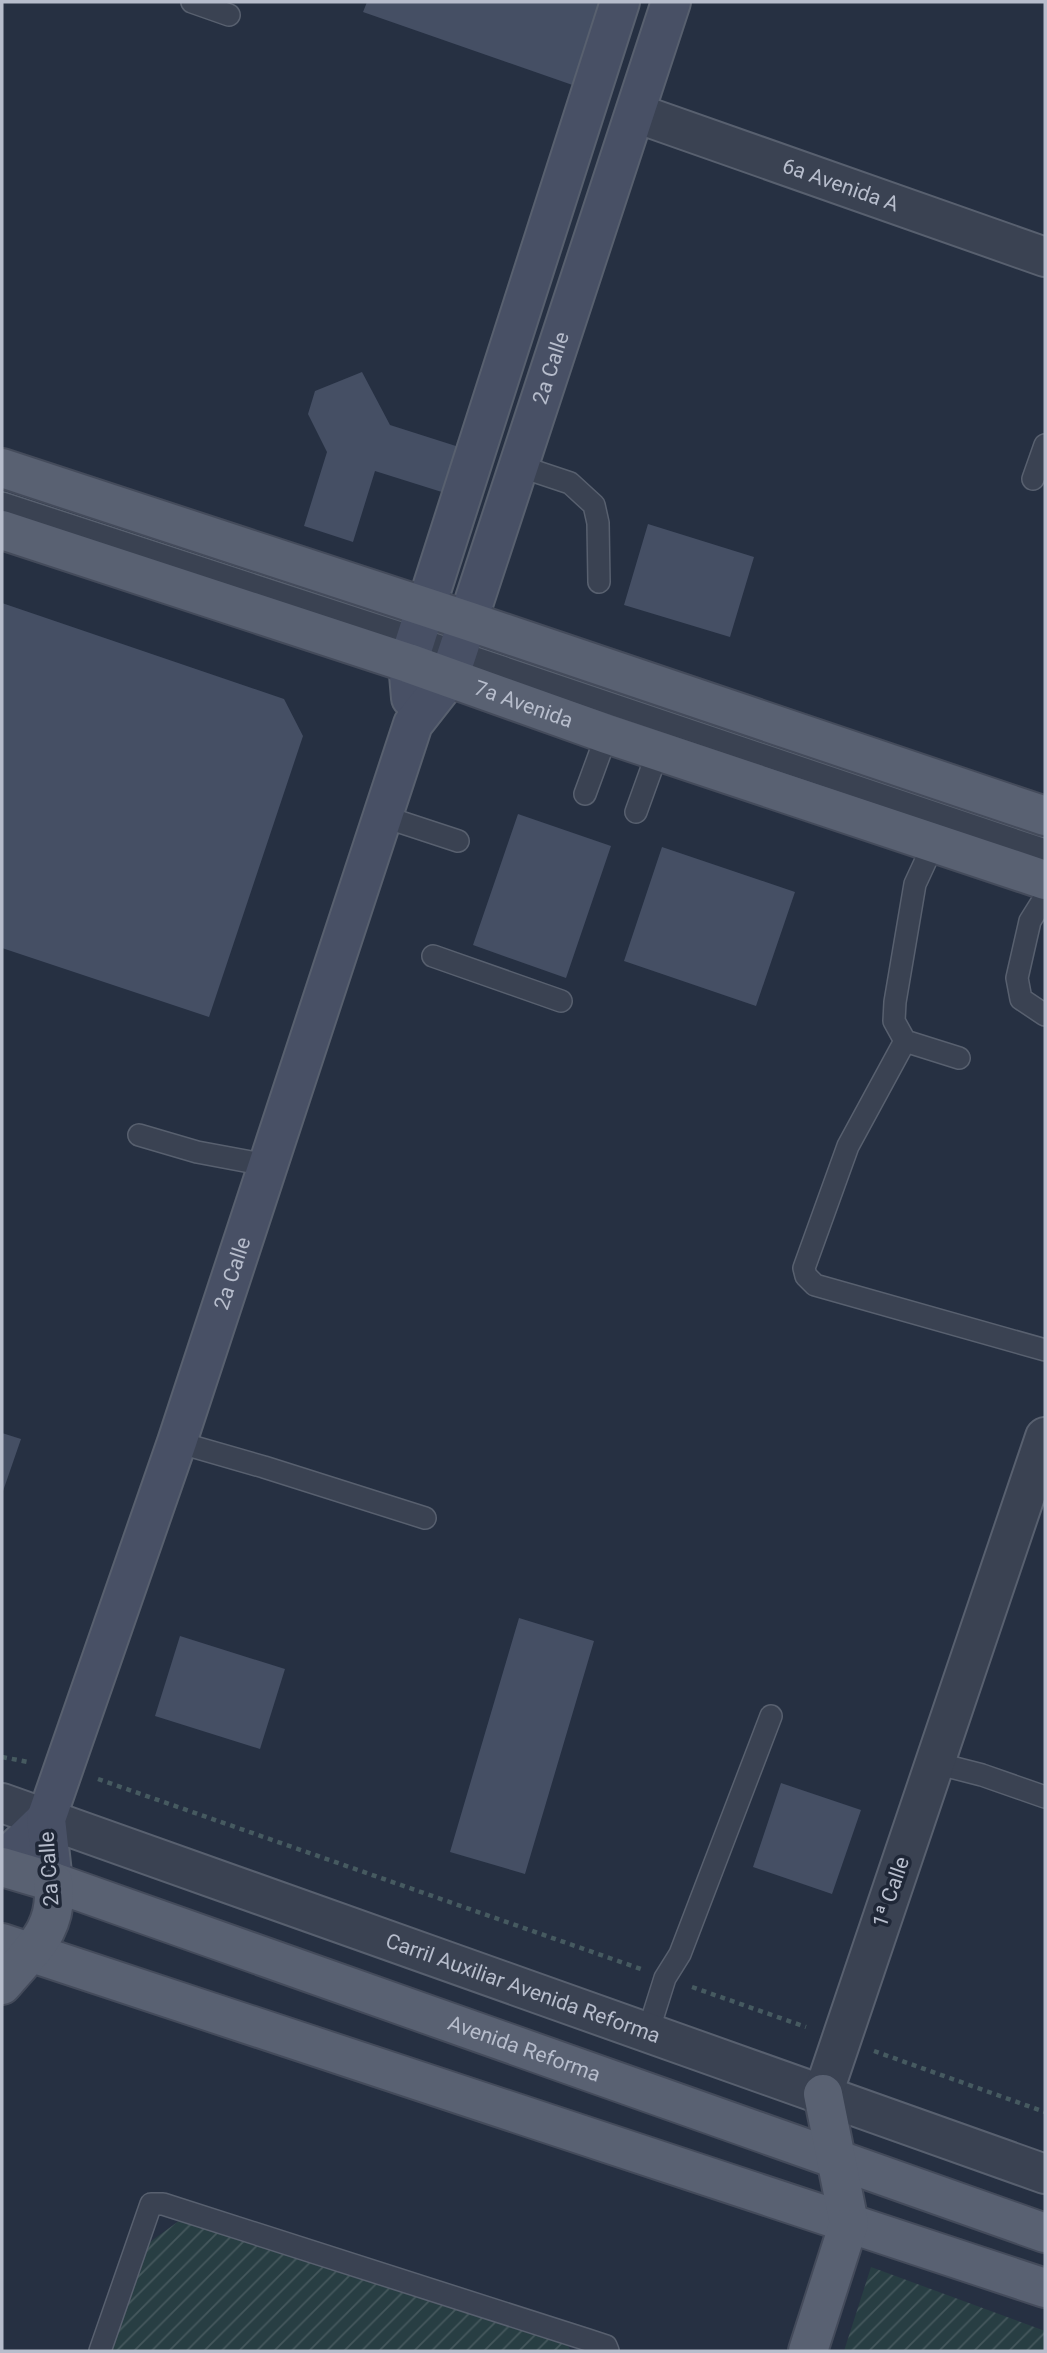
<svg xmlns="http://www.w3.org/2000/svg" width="1047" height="2353" font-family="Roboto,sans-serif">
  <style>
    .garden { fill: url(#garden-furrows) }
    .building { fill: #454f64 }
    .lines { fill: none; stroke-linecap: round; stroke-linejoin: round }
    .service-casing { stroke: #58606f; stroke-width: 24 }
    .minor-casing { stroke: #58606f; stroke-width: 42 }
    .tertiary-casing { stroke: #58606f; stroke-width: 42 }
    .secondary-casing { stroke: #58606f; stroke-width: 42 }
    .primary-casing { stroke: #444b5b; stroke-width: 42 }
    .path { stroke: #465a60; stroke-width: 4.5; stroke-dasharray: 5 5; stroke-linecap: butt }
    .service { stroke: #3a4252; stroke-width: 21 }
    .minor { stroke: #3a4252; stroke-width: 38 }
    .tertiary { stroke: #3a4252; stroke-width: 38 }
    .secondary { stroke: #485065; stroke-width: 38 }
    .primary { stroke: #596172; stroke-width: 38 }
    .labels { text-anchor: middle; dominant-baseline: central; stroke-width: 7; stroke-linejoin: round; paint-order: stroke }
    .street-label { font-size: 21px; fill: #b7bdcc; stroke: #1f2737 }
  </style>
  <defs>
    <pattern id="garden-furrows" width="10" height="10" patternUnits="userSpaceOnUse" patternTransform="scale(1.75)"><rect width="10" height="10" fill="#283e43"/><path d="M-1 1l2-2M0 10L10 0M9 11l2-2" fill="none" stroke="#45585d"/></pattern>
  </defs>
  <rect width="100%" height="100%" fill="#263042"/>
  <path class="garden" d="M187,2215L564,2340L571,2351H111L150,2242Z
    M871,2267L1045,2331V2351H844Z"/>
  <path class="building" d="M367,2H607L584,89L363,12Z
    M362,372L390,425L459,447L445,493L375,471L353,542L304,526L327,452L308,414L315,391Z
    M648,524L754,557L730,637L624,605Z
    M2,603L284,699L303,736L209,1017L2,948Z
    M518,814L611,846L566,978L473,945Z
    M662,847L795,892L756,1006L624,961Z
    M2,1433L21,1439L2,1494Z
    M519,1618L594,1641L525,1874L450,1852Z
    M180,1636L285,1669L260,1749L155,1716Z
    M781,1783L861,1810L832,1894L753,1867Z"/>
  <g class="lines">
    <defs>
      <path id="service" d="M192,2L229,15
        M519,466L570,483L594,505L598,523L599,582
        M1033,479L1045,445
        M2,503L416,638L1045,850
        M585,794L607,734
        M636,812L658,751
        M382,816L458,841
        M934,843L915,884L895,1002L894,1021L905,1041L959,1058
        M1045,897L1030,921L1017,978L1021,999L1045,1015
        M433,956L561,1001
        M905,1041L848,1146L804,1268L806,1276L815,1285L1045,1350
        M139,1135L197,1152L267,1165
        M177,1442L264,1467L425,1518
        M935,1763L982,1775L1045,1797
        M648,2032L665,1978L680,1954L771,1716
        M100,2351L151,2204H163L588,2340L606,2346L608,2351"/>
      <g id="minor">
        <path id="s1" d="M636,113L1045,257"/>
      </g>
      <g id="tertiary">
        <path id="s2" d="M2,1803L1045,2174"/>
        <path d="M823,2094L1045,1437"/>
      </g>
      <g id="secondary">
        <path d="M411,698L408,663L416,638L620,2"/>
        <path d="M2,1862L46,1819"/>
        <path id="s3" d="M53,1882L46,1819L177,1442L413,724L449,678L671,2"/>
      </g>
      <g id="primary">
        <path d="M2,468L468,621L1045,816"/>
        <path id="s4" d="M2,530L408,663L607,734L1045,880"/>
        <path id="s5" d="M2,1867L53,1882L1045,2233"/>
        <path d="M2,1943L1045,2288"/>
        <path d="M2,1985C30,1951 60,1930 53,1882"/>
        <path d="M808,2351L849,2223L823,2094"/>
      </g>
    </defs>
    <use href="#service" class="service-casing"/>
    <use href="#minor" class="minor-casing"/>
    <use href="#tertiary" class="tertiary-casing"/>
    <use href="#secondary" class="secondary-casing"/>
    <use href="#primary" class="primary-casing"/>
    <path class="path" d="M2,1757L28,1762
      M98,1779L641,1969
      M692,1987L806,2027
      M874,2051L1045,2112"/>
    <use href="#service" class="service"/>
    <use href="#minor" class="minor"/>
    <use href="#tertiary" class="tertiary"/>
    <use href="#secondary" class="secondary"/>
    <use href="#primary" class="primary"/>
  </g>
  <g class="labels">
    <g class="street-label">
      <text stroke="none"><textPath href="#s1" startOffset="217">6a Avenida A</textPath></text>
      <text stroke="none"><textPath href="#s3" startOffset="1603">2a Calle</textPath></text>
      <text stroke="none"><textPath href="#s4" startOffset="550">7a Avenida</textPath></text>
      <text stroke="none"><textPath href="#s3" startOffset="640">2a Calle</textPath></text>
      <text transform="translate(49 1869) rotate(-94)">2a Calle</text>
      <text transform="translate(891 1892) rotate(-71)">1ª Calle</text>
      <text stroke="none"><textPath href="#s2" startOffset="553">Carril Auxiliar Avenida Reforma</textPath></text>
      <text stroke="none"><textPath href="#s5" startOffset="553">Avenida Reforma</textPath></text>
    </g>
  </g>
  <rect width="1047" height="2353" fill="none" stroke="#b7bdcc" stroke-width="7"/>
</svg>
